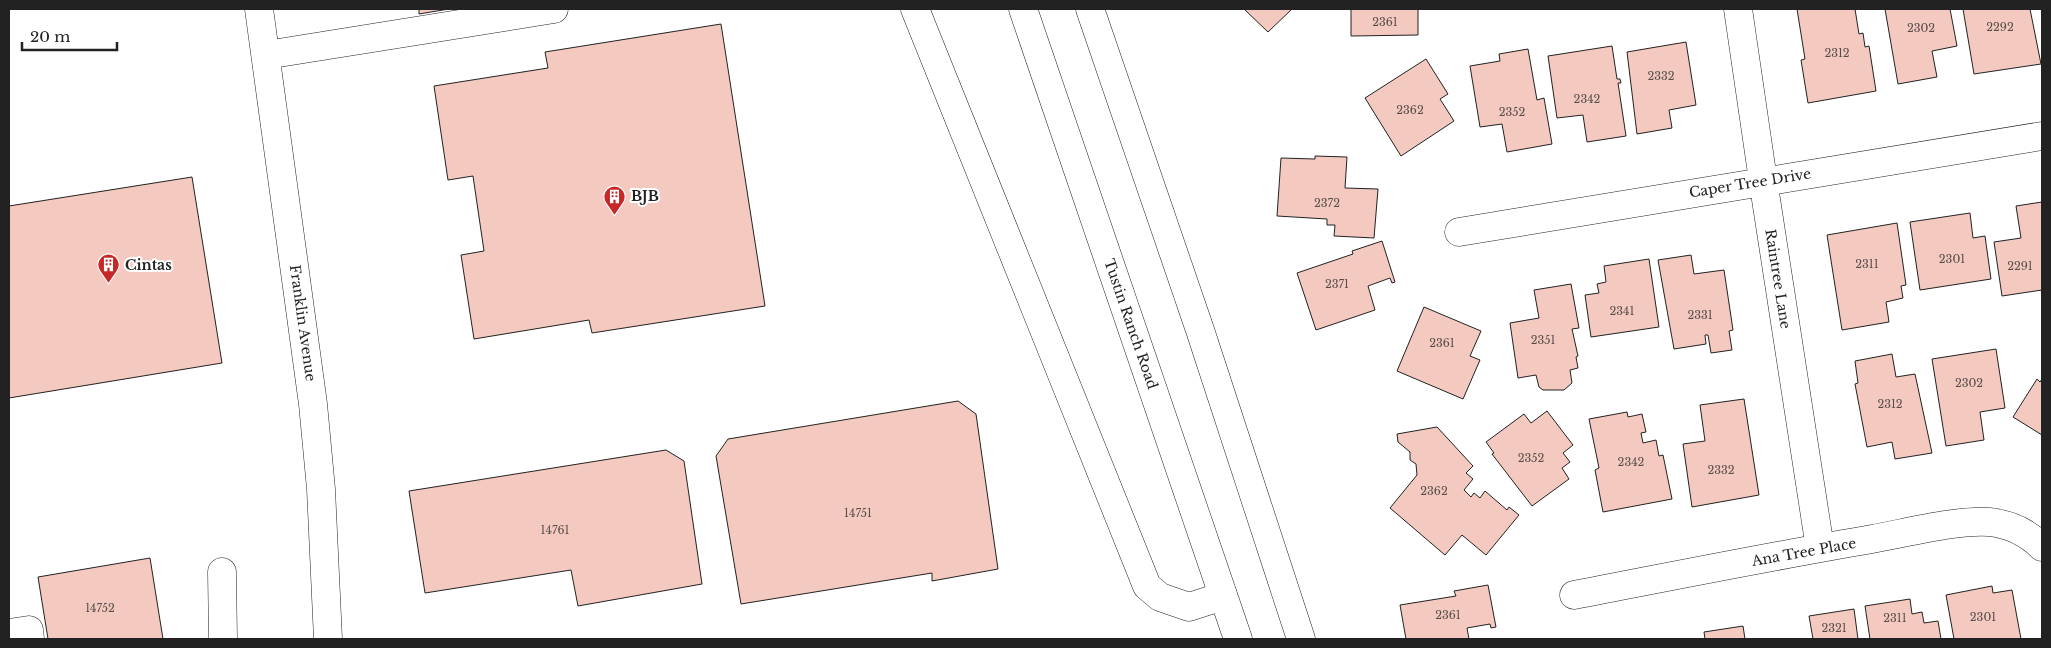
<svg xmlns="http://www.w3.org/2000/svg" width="2051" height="648" font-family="'Libre Baskerville',serif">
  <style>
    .building { fill: #f3c9c0; stroke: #222 }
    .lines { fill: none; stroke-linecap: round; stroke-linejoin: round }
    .minor-casing { stroke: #222; stroke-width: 29 }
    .major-casing { stroke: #222; stroke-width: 29 }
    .minor { stroke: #fff; stroke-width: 28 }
    .major { stroke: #fff; stroke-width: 28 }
    .labels { text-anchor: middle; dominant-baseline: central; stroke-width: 4; stroke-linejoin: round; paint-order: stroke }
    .number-label { font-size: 11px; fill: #564c4a }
    .street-label { font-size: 14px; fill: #222; stroke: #fff }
    .poi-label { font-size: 14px; font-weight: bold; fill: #222; stroke: #fff; text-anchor: start }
  </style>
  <rect width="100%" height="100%" fill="#fff"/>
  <path class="building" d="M419,9H449L419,14Z
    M1244,9H1292L1268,32Z
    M1351,9H1418V35L1351,36Z
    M1797,9H1855L1859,34L1863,33L1865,47L1869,46L1876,91L1808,103L1801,60L1805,59Z
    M1885,9H1950L1957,46L1932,51L1937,77L1898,84Z
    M1963,9H2030L2041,64L1974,74Z
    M721,24L765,306L592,333L589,320L474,339L461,255L484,251L473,176L448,180L434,86L548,68L545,52Z
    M1686,42L1696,105L1669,110L1672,128L1637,134L1627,52Z
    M1612,46L1617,79H1620L1621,83H1618L1626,136L1587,142L1583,115L1557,118L1548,56Z
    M1528,49L1537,100L1544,98L1552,144L1507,152L1502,124L1480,127L1470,66L1500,61L1499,54Z
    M1426,59L1448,94L1440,99L1454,121L1401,156L1365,98Z
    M1315,156L1347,157L1345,188L1378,189L1374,238L1334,236L1335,225H1327V219L1277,216L1281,158L1315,159Z
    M192,177L222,363L9,398V206Z
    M2042,202V290L2002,296L1994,242L2021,238L2016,206Z
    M1970,213L1973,238L1985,236L1991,279L1920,290L1910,222Z
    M1897,223L1906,285L1901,286L1903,298L1886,302L1889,322L1842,330L1827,235Z
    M1382,241L1395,282L1392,283L1390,278L1368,286L1375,310L1316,330L1297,273L1353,254L1352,251Z
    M1691,255L1694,274L1724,270L1733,330L1729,331L1732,350L1711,353L1708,335H1705L1706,344L1674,349L1658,260Z
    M1649,259L1659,327L1591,337L1585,295L1599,293L1597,284L1606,282L1604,266Z
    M1571,284L1579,328L1572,329L1578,356L1576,357L1578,368L1570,370L1572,383L1564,390H1543L1539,387L1536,375L1518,378L1510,323L1539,318L1534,290Z
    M1424,307L1481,331L1470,356L1480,360L1463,399L1397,371Z
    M1996,349L2005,408L1980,412L1984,440L1946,446L1932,359Z
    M1892,354L1896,377L1915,374L1932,453L1895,459L1892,442L1867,447L1855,384L1858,383L1855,361Z
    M2037,379L2040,382L2042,379V435L2013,417Z
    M1744,399L1759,495L1692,507L1683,444L1705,441L1700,405Z
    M958,401L976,414L998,569L932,581V573L741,604L716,456L728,439Z
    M1547,411L1573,445L1563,453L1570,462L1562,468L1569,479L1532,506L1492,454L1494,453L1486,442L1524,414L1531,423Z
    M1627,412L1628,417L1642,414L1646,432L1641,433L1643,443L1656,440L1659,456L1663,455L1672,499L1603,512L1595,470L1599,468L1589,419Z
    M1437,427L1473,466L1466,473L1473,479L1464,490L1471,497L1474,493L1480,498L1485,491L1507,510L1509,507L1519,515L1486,555L1462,535L1445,555L1390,508L1417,475L1416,464L1410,460V452L1398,442L1397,434Z
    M666,450L684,461L702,584L578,606L571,570L425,593L409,491Z
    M150,558L163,639H48L38,577Z
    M1488,585L1496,627L1491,628L1490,624L1467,628L1469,639H1406L1400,605L1456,596L1454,591Z
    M1992,586L1993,593L2012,590L2021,639H1954L1946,595Z
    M1910,599L1912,614L1922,612L1924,623L1938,621L1941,639H1870L1865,606Z
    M1854,609L1858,639H1813L1809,616Z
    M1743,626L1745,639H1705L1704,632Z"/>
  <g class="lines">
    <defs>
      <path id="minor" d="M259,9L313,404L321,489L328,639
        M915,9L1147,586L1160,597L1189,607L1223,596
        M1738,9L1763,180L1820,548
        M266,55L554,9
        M1459,232L2042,136
        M222,572L223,639
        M1574,595C1673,576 1772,556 1872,539C1906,533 1955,520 1989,522C2010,524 2027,532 2042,547
        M9,633L29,630L30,639"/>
      <path id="major" d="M1023,9L1238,639
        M1090,9L1200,330L1301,639"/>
    </defs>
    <use href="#minor" class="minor-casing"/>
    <use href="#major" class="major-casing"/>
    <use href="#minor" class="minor"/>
    <use href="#major" class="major"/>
  </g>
  <defs>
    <symbol id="building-pin" viewBox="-11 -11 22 30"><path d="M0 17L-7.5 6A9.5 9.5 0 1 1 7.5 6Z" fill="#c62828" stroke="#fff"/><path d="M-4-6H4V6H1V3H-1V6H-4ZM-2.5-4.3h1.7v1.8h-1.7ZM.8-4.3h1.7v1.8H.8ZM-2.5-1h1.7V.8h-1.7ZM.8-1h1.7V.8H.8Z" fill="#fff"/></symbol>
  </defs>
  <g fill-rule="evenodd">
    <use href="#building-pin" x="602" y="184" width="25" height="34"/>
    <use href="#building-pin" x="96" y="252" width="25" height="34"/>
  </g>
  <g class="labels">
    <g class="number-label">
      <text x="1385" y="22">2361</text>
      <text x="2000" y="27">2292</text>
      <text x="1921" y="28">2302</text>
      <text x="1837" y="53">2312</text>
      <text x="1661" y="76">2332</text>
      <text x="1587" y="99">2342</text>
      <text x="1410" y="110">2362</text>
      <text x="1512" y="112">2352</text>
      <text x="1327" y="203">2372</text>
      <text x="1952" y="259">2301</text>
      <text x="1867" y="264">2311</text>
      <text x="2020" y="266">2291</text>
      <text x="1337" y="284">2371</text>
      <text x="1622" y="311">2341</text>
      <text x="1700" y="315">2331</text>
      <text x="1543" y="340">2351</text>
      <text x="1442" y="343">2361</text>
      <text x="1969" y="383">2302</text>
      <text x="1890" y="404">2312</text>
      <text x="1531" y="458">2352</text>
      <text x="1631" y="462">2342</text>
      <text x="1721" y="470">2332</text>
      <text x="1434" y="491">2362</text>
      <text x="858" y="513">14751</text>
      <text x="555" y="530">14761</text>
      <text x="100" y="608">14752</text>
      <text x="1448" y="615">2361</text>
      <text x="1983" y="617">2301</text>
      <text x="1895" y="618">2311</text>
      <text x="1834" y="628">2321</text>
    </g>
    <g class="street-label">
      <text transform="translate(1750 183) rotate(-9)">Caper Tree Drive</text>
      <text transform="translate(1778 279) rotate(81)">Raintree Lane</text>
      <text transform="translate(303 323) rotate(82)">Franklin Avenue</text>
      <text transform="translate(1131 324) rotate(71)">Tustin Ranch Road</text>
      <text transform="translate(1804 552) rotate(-10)">Ana Tree Place</text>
    </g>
    <g class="poi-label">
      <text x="631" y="196">BJB</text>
      <text x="125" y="265">Cintas</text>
    </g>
  </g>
  <rect width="2051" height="648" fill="none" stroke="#222222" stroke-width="20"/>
  <path d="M22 42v8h95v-8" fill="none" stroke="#222222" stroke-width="2.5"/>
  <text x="30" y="42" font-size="15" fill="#222222" stroke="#ffffff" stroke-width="4" paint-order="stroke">20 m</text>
</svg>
